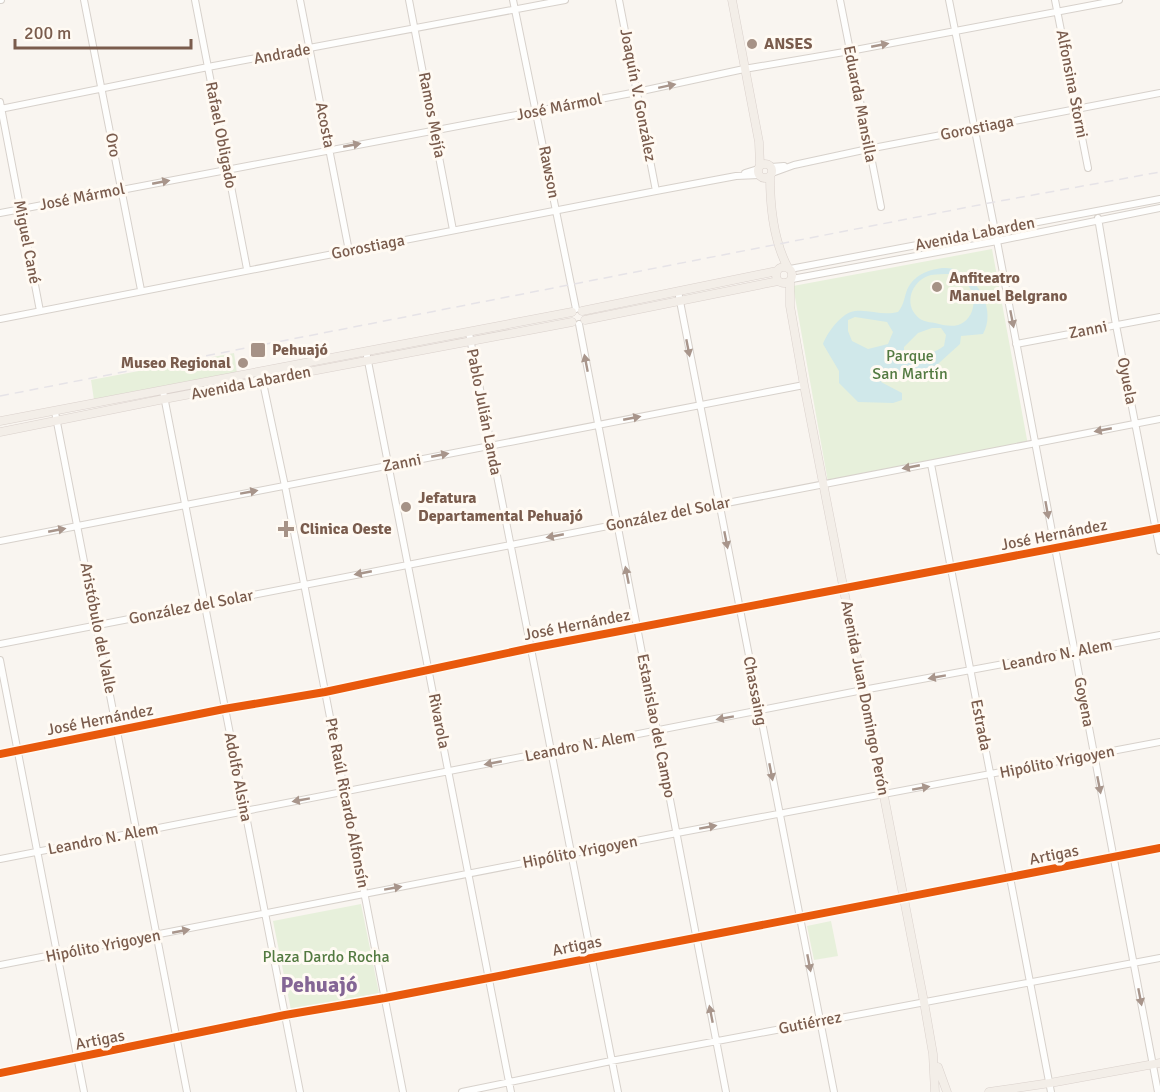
<svg xmlns="http://www.w3.org/2000/svg" width="1160" height="1092" font-family="Signika,sans-serif">
  <style>
    .green { fill: #e7f0db }
    .water { fill: #d0e8ea; fill-rule: evenodd }
    .lines { fill: none; stroke-linecap: round; stroke-linejoin: round }
    .minor-casing { stroke: #d7d1cb; stroke-width: 8 }
    .major-casing { stroke: #dad1cc; stroke-width: 9 }
    .minor { stroke: #fefefd; stroke-width: 6 }
    .major { stroke: #f3eee8; stroke-width: 8 }
    .rail { stroke: #e6e3e7; stroke-width: 1.5; stroke-dasharray: 9 6; stroke-linecap: butt }
    .cycleway-casing { stroke: #fffaf3; stroke-width: 11 }
    .cycleway { stroke: #e8590c; stroke-width: 8 }
    .oneway { fill: #a8958b }
    .poi-dot { fill: #a69286; stroke: #fffaf3; stroke-width: 2 }
    .labels { text-anchor: middle; dominant-baseline: central; stroke-width: 6; stroke-linejoin: round; paint-order: stroke }
    .poi-label { font-size: 16px; font-weight: bold; fill: #7a5c4d; stroke: #fffaf3; text-anchor: start }
    .street-label { font-size: 16px; fill: #7a5c4d; stroke: #fffaf3 }
    .park-label { font-size: 16px; fill: #537a41; stroke: #fffaf3 }
    .district-label { font-size: 22px; font-weight: bold; fill: #846695; stroke: #fffaf3 }
  </style>
  <rect width="100%" height="100%" fill="#f9f5f0"/>
  <path class="green" d="M992,249L1028,445L828,482L793,286Z
    M234,353L237,373L94,400L91,380Z
    M361,904L379,993L291,1010L273,921Z
    M831,921L838,956L814,960L807,926Z"/>
  <path class="water" d="M942,268C946,268 952,268 956,270C980,279 996,312 983,334L961,336L960,344L919,381L901,376L884,378L881,382L902,393V400L893,403L858,402L839,383V371L823,344C827,333 842,312 855,311C869,309 882,316 898,312C904,305 904,298 907,290C914,275 927,270 942,268ZM950,274C955,276 962,279 966,283C978,295 976,319 958,325C951,327 942,325 935,323C927,322 920,321 915,314C904,300 914,279 931,275C937,274 944,274 950,274ZM855,317L887,322L893,332L888,344L868,349L852,341L848,331V320ZM932,328H941L946,335L944,346C932,355 920,355 904,354V347L918,333Z"/>
  <g class="lines">
    <defs>
      <path id="minor" d="M0,0H1
        M84,0L141,290
        M195,0L247,269
        M300,0L349,251
        M409,0L453,230
        M513,0L576,309
        M619,0L656,191
        M840,0L881,207
        M949,0L997,241L1158,1092
        M1055,0L1088,168
        M0,102L40,311
        M0,109L208,67L565,0
        M771,167L784,166
        M745,173L758,169
        M772,173L794,165L868,149L1160,93
        M0,213L637,92L744,69L850,51L1119,0
        M1098,218L1116,325L1160,551
        M790,269L1160,199
        M792,279L997,241L1160,208
        M678,291L834,1092
        M0,319L656,191L736,176L759,175
        M579,324L726,1092
        M469,333L618,1092
        M1016,344L1160,317
        M366,351L511,1092
        M262,378L285,486L403,1092
        M163,391L300,1092
        M55,412L187,1092
        M931,464L1051,1092
        M0,541L804,385
        M0,644L1160,419
        M0,660L84,1092
        M0,754L224,709L325,692L531,648L1160,528
        M0,859L863,690L1160,635
        M0,965L677,833L1160,742
        M0,1073L285,1015L385,998L1160,848
        M462,1092L611,1061L1160,958"/>
      <path id="major" d="M732,0L759,142L760,165
        M758 171a7 7 0 1 1 14 0a7 7 0 1 1-14 0Z
        M770,176C770,207 773,240 788,268
        M776 275a8 8 0 1 1 16 0a8 8 0 1 1-16 0Z
        M790,281V306L804,385L924,1002L933,1054L935,1092
        M582,311L777,271
        M585,320L778,281
        M0,421L572,312
        M0,432L164,399L572,322
        M938,1067L947,1092
        M989,1092L1050,1083L1160,1063"/>
    </defs>
    <use href="#minor" class="minor-casing"/>
    <use href="#major" class="major-casing"/>
    <use href="#minor" class="minor"/>
    <use href="#major" class="major"/>
    <path class="rail" d="M0,396L989,203L1160,172"/>
    <defs>
      <path id="cycleway" d="M0,754L224,709L325,692L531,648L1160,528
        M0,1073L285,1015L385,998L1160,848"/>
    </defs>
    <use href="#cycleway" class="cycleway-casing"/>
    <use href="#cycleway" class="cycleway"/>
  </g>
  <defs><path id="oneway-solid" d="M-6-.8H1V-3.2L6.5 0L1 3.2V.8H-6Z" transform="scale(1.5)"/></defs>
  <g class="oneway">
    <use href="#oneway-solid" transform="translate(880 45) rotate(-11)"/>
    <use href="#oneway-solid" transform="translate(667 86) rotate(-12)"/>
    <use href="#oneway-solid" transform="translate(352 145) rotate(-11)"/>
    <use href="#oneway-solid" transform="translate(161 182) rotate(-11)"/>
    <use href="#oneway-solid" transform="translate(1012 319) rotate(79)"/>
    <use href="#oneway-solid" transform="translate(688 348) rotate(79)"/>
    <use href="#oneway-solid" transform="translate(586 363) rotate(-101)"/>
    <use href="#oneway-solid" transform="translate(632 418) rotate(-11)"/>
    <use href="#oneway-solid" transform="translate(1103 430) rotate(169)"/>
    <use href="#oneway-solid" transform="translate(440 455) rotate(-11)"/>
    <use href="#oneway-solid" transform="translate(911 467) rotate(169)"/>
    <use href="#oneway-solid" transform="translate(249 492) rotate(-10)"/>
    <use href="#oneway-solid" transform="translate(1047 510) rotate(80)"/>
    <use href="#oneway-solid" transform="translate(57 530) rotate(-11)"/>
    <use href="#oneway-solid" transform="translate(555 536) rotate(169)"/>
    <use href="#oneway-solid" transform="translate(726 540) rotate(79)"/>
    <use href="#oneway-solid" transform="translate(363 573) rotate(169)"/>
    <use href="#oneway-solid" transform="translate(627 575) rotate(-101)"/>
    <use href="#oneway-solid" transform="translate(937 677) rotate(170)"/>
    <use href="#oneway-solid" transform="translate(725 718) rotate(170)"/>
    <use href="#oneway-solid" transform="translate(493 763) rotate(169)"/>
    <use href="#oneway-solid" transform="translate(771 772) rotate(79)"/>
    <use href="#oneway-solid" transform="translate(1099 785) rotate(79)"/>
    <use href="#oneway-solid" transform="translate(921 788) rotate(-10)"/>
    <use href="#oneway-solid" transform="translate(301 800) rotate(170)"/>
    <use href="#oneway-solid" transform="translate(708 827) rotate(-10)"/>
    <use href="#oneway-solid" transform="translate(393 888) rotate(-10)"/>
    <use href="#oneway-solid" transform="translate(181 931) rotate(-11)"/>
    <use href="#oneway-solid" transform="translate(809 963) rotate(79)"/>
    <use href="#oneway-solid" transform="translate(1140 997) rotate(79)"/>
    <use href="#oneway-solid" transform="translate(711 1014) rotate(-101)"/>
  </g>
  <g class="poi-dot">
    <circle cx="752" cy="44" r="6"/>
    <circle cx="937" cy="287" r="6"/>
    <rect x="250" y="342" width="16" height="16" rx="3"/>
    <circle cx="243" cy="363" r="6"/>
    <circle cx="406" cy="507" r="6"/>
    <path d="M283 520h6v6h6v6h-6v6h-6v-6h-6v-6h6z"/>
  </g>
  <g class="labels">
    <g class="poi-label">
      <text x="764" y="44">ANSES</text>
      <text x="949" y="278">Anfiteatro<tspan x="949" dy="18">Manuel Belgrano</tspan></text>
      <text x="272" y="350">Pehuajó</text>
      <text x="231" y="363" text-anchor="end">Museo Regional</text>
      <text x="418" y="498">Jefatura<tspan x="418" dy="18">Departamental Pehuajó</tspan></text>
      <text x="300" y="529">Clinica Oeste</text>
    </g>
    <g class="street-label">
      <text transform="translate(282 54) rotate(-10)">Andrade</text>
      <text transform="translate(1072 84) rotate(79)">Alfonsina Storni</text>
      <text transform="translate(638 95) rotate(79)">Joaquín V. González</text>
      <text transform="translate(860 104) rotate(79)">Eduarda Mansilla</text>
      <text transform="translate(559 107) rotate(-11)">José Mármol</text>
      <text transform="translate(432 115) rotate(79)">Ramos Mejía</text>
      <text transform="translate(325 125) rotate(79)">Acosta</text>
      <text transform="translate(977 128) rotate(-11)">Gorostiaga</text>
      <text transform="translate(221 135) rotate(79)">Rafael Obligado</text>
      <text transform="translate(113 145) rotate(79)">Oro</text>
      <text transform="translate(549 172) rotate(79)">Rawson</text>
      <text transform="translate(82 197) rotate(-11)">José Mármol</text>
      <text transform="translate(975 234) rotate(-11)">Avenida Labarden</text>
      <text transform="translate(27 242) rotate(79)">Miguel Cané</text>
      <text transform="translate(368 247) rotate(-11)">Gorostiaga</text>
      <text transform="translate(1088 330) rotate(-11)">Zanni</text>
      <text transform="translate(1127 381) rotate(79)">Oyuela</text>
      <text transform="translate(251 383) rotate(-11)">Avenida Labarden</text>
      <text transform="translate(484 412) rotate(79)">Pablo Julián Landa</text>
      <text transform="translate(402 463) rotate(-11)">Zanni</text>
      <text transform="translate(668 514) rotate(-11)">González del Solar</text>
      <text transform="translate(1054 535) rotate(-11)">José Hernández</text>
      <text transform="translate(191 607) rotate(-11)">González del Solar</text>
      <text transform="translate(577 625) rotate(-11)">José Hernández</text>
      <text transform="translate(98 628) rotate(79)">Aristóbulo del Valle</text>
      <text transform="translate(1057 655) rotate(-11)">Leandro N. Alem</text>
      <text transform="translate(755 691) rotate(79)">Chassaing</text>
      <text transform="translate(865 698) rotate(79)">Avenida Juan Domingo Perón</text>
      <text transform="translate(1084 702) rotate(79)">Goyena</text>
      <text transform="translate(100 720) rotate(-11)">José Hernández</text>
      <text transform="translate(439 721) rotate(79)">Rivarola</text>
      <text transform="translate(981 725) rotate(79)">Estrada</text>
      <text transform="translate(656 726) rotate(79)">Estanislao del Campo</text>
      <text transform="translate(580 746) rotate(-11)">Leandro N. Alem</text>
      <text transform="translate(1057 762) rotate(-11)">Hipólito Yrigoyen</text>
      <text transform="translate(238 777) rotate(79)">Adolfo Alsina</text>
      <text transform="translate(347 803) rotate(79)">Pte Raúl Ricardo Alfonsín</text>
      <text transform="translate(103 839) rotate(-11)">Leandro N. Alem</text>
      <text transform="translate(580 852) rotate(-11)">Hipólito Yrigoyen</text>
      <text transform="translate(1054 855) rotate(-11)">Artigas</text>
      <text transform="translate(103 946) rotate(-11)">Hipólito Yrigoyen</text>
      <text transform="translate(577 946) rotate(-11)">Artigas</text>
      <text transform="translate(810 1023) rotate(-11)">Gutiérrez</text>
      <text transform="translate(100 1040) rotate(-11)">Artigas</text>
    </g>
    <g class="park-label">
      <text x="910" y="356">Parque<tspan x="910" dy="18">San Martín</tspan></text>
      <text x="326" y="957">Plaza Dardo Rocha</text>
    </g>
    <g class="district-label">
      <text x="319" y="984">Pehuajó</text>
    </g>
  </g>
  <path d="M15 39v9h176v-9" fill="none" stroke="#7a5c4d" stroke-width="3"/>
  <text x="24" y="39" font-size="18" fill="#7a5c4d" stroke="#fffaf3" stroke-width="4.5" paint-order="stroke">200 m</text>
</svg>
